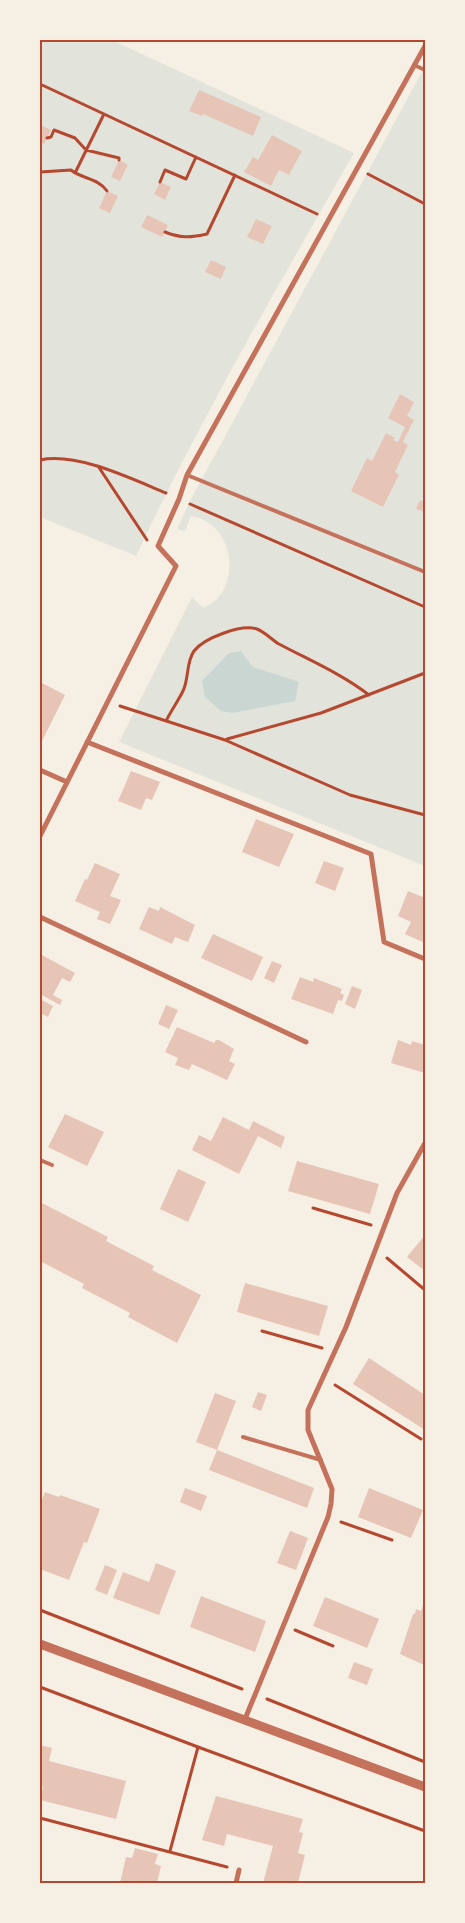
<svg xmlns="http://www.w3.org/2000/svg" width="465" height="1923" font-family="'Alegreya Sans',sans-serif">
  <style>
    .green { fill: #e2e4dc; fill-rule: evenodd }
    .water { fill: #c9d6d2 }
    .building { fill: #e6c5b7 }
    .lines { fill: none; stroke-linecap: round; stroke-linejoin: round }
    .path { stroke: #b5482f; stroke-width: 3 }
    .service { stroke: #c5725c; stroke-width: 4 }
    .minor { stroke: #c5725c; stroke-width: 5 }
    .tertiary { stroke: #c5725c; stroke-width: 9 }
    .neatline { fill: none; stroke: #b5482f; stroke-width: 2 }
  </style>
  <rect width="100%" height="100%" fill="#f6efe4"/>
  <path class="green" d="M40,40H112L354,153C278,286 201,418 136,556L40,517Z
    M425,66V866L119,742L192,597L203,608C207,606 212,603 216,600C242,573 229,522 191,516L185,531L177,529L191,499ZM241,651L253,667L299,683L232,713Z"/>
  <path class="water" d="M241,651L253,667L299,682L295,701L232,713L221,711L205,697L202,681L229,653Z"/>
  <path class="building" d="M199,90L261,117L253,136L203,114L202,116L189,111Z
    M40,125L51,130L44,144L40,142Z
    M272,135L302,151L289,175L279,170L271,186L244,172L253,157L258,160Z
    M119,160L128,165L120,181L111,177Z
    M160,182L171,187L165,200L154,194Z
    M107,191L118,196L110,213L99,208Z
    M147,215L168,225L162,237L141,227Z
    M256,219L272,226L263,244L247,237Z
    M211,260L226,267L221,279L205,272Z
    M400,394L414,402L407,416L414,420L403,442L408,445L395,472L399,475L383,507L351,491L367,458L372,461L386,433L395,438L393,440L398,442L405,427L388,418Z
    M420,500L425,502V512L416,509Z
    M40,682L65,695L40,745Z
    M131,771L160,782L152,800L146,798L141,810L118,801Z
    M256,819L294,834L279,867L242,852Z
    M324,861L344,868L335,891L315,883Z
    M95,863L120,874L110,896L121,900L110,924L97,919L100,912L75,901L85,879L87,880Z
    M408,891L425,898V943L405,934L411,922L398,916Z
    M149,907L159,911L160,907L195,925L188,942L175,937L172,944L139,929Z
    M213,934L263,957L252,981L201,958Z
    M40,954L75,973L70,982L62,978L53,995L62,1000L60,1005L40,994Z
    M272,961L282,965L274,983L264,978Z
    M300,977L313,982L314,978L342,989L340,993L344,995L342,1001L338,1000L333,1014L291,999Z
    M352,986L362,990L355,1009L345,1004Z
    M40,999L53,1006L48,1017L40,1013Z
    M166,1005L178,1010L169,1029L158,1024Z
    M177,1027L214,1043L216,1040H219L234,1049L229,1061L235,1064L227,1080L192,1064L189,1070L175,1065L178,1058L165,1052Z
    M398,1040L411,1045L412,1041L425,1045V1073L391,1063Z
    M65,1114L104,1132L87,1166L48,1147Z
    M223,1117L249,1130L253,1121L285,1137L281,1148L258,1136L239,1174L192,1150L199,1135L211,1141Z
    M297,1161L379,1184L370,1214L288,1191Z
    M178,1169L206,1182L188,1222L160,1209Z
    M40,1202L108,1237L106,1241L154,1266L152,1270L201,1295L177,1343L128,1317L130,1313L82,1288L84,1284L40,1261Z
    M425,1235V1271L407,1257Z
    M245,1283L328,1306L319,1336L237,1312Z
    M369,1358L425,1395V1430L353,1384Z
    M258,1392L267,1395L261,1411L252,1407Z
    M215,1393L236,1401L217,1450L196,1442Z
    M217,1450L314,1488L307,1508L209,1470Z
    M185,1488L207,1496L201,1511L180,1502Z
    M369,1488L423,1510L411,1538L358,1517Z
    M45,1492L59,1497L60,1495L100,1509L87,1543L84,1542L69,1580L40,1569V1504Z
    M290,1531L308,1538L296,1570L277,1563Z
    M156,1563L176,1571L159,1615L113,1598L123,1572L149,1582Z
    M105,1565L117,1570L107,1595L95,1590Z
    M201,1596L266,1621L255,1652L190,1627Z
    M325,1597L379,1619L367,1648L313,1626Z
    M425,1599V1663L424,1665L400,1654L413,1614H415L416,1609L421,1611Z
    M354,1662L373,1669L367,1685L348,1678Z
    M40,1745L52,1748L49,1761L126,1781L116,1819L40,1800L43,1786L40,1785Z
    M216,1796L303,1819L299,1832L303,1833L298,1853L305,1855L298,1883H263L273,1846L227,1834L224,1846L202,1840Z
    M135,1848L158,1854L155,1864L161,1866L157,1883H120L126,1857L132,1858Z"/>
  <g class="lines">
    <path class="path" d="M40,84L317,214
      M47,138L51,137L54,130L75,138L86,150L119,158V160
      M40,172L71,170C82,179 98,178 107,191
      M75,173L104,114
      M368,174L425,204
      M160,182L165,170L186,179L196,157
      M165,232C180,238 190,238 207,234L235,175
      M40,460C77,452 132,479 166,493
      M98,466L147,540
      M190,504L425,607
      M120,706L225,740L350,795L425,815
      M166,721C171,711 178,701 183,691C189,679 186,662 194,651C204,638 241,624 257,629C265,632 272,640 279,644C309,660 342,674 369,695
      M227,739L321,713L425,673
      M313,1208L371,1225
      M387,1258L425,1290
      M262,1331L322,1348
      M335,1385L421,1439
      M341,1522L392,1540
      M40,1610L242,1689
      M295,1630L333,1646
      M40,1687L198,1747L425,1831
      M267,1699L425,1762
      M40,1818L227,1867
      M170,1851L198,1747"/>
    <path class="service" d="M414,65L425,70
      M187,475L425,572
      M40,1160L52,1165
      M243,1437L321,1460"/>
    <path class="minor" d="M87,742L371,854L384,942L425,959
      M40,770L67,782
      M40,836L176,566L158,546L179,499L187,475L425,46
      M40,917L306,1042
      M245,1719L328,1517L331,1504L332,1489L308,1430V1410L346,1327L397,1193L425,1143
      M236,1883L239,1870"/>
    <path class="tertiary" d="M40,1644L425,1787"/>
  </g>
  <rect width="465" height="1923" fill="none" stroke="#f6efe4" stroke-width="82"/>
  <rect x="41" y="41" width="383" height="1841" class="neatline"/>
</svg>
